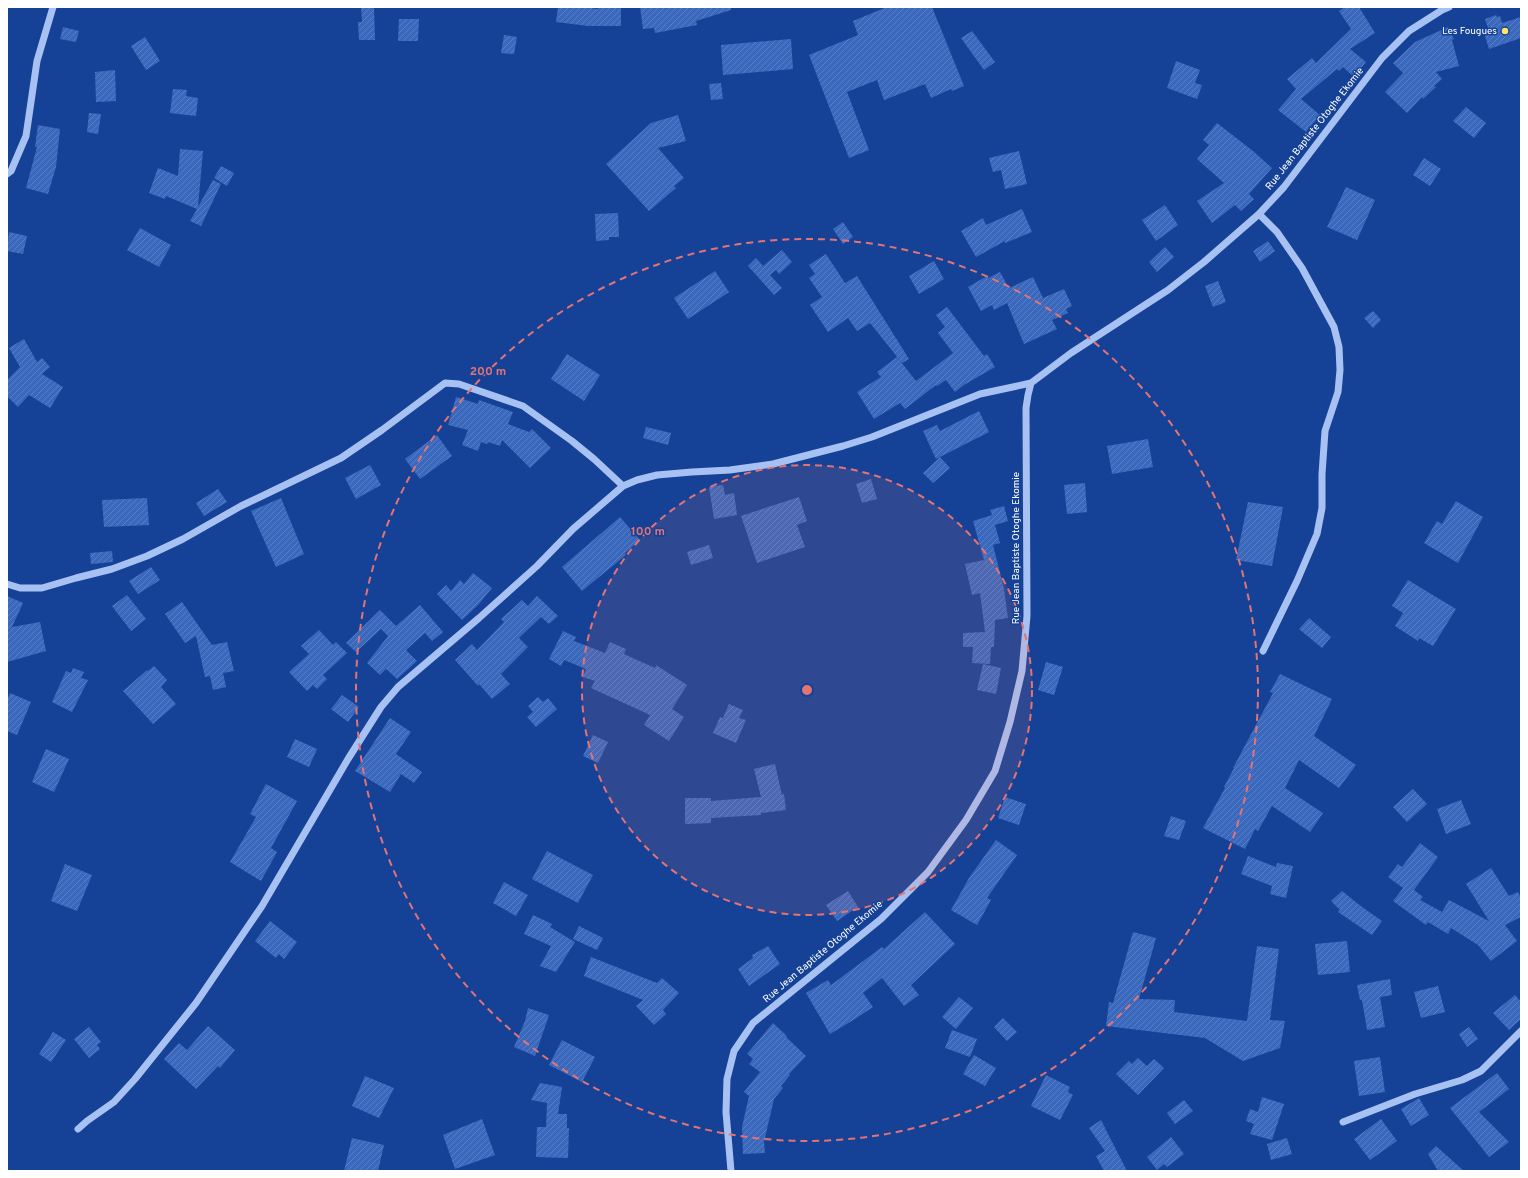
<svg xmlns="http://www.w3.org/2000/svg" width="1528" height="1178" font-family="Overpass,sans-serif">
  <style>
    .building { fill: url(#building-hatch) }
    .lines { fill: none; stroke-linecap: round; stroke-linejoin: round }
    .minor { stroke: #a7c2f2; stroke-width: 7 }
    .ring { fill: none; stroke: #e47373; stroke-width: 2; stroke-dasharray: 7 5 }
    .poi-dot { fill: #ffe268; stroke: #154297; stroke-width: 1.5 }
    .labels { text-anchor: middle; dominant-baseline: central; stroke-width: 3; stroke-linejoin: round; paint-order: stroke }
    .poi-label { font-size: 10px; fill: #fff; stroke: #154297; text-anchor: end }
    .street-label { font-size: 10px; fill: #fff; stroke: #154297 }
    .centre { fill: #e47373; stroke: #154297; stroke-width: 2 }
    .ring-label { font-size: 12px; text-anchor: middle; font-weight: bold; fill: #e47373; stroke: #154297; stroke-width: 3; stroke-linejoin: round; paint-order: stroke }
  </style>
  <defs>
    <pattern id="building-hatch" width="6" height="6" patternUnits="userSpaceOnUse"><rect width="6" height="6" fill="#3a68bc"/><path d="M-1 1l2-2M0 6l6-6M5 7l2-2" fill="none" stroke="#587fc6"/></pattern>
  </defs>
  <rect width="100%" height="100%" fill="#154297"/>
  <path class="building" d="M361,7H374L375,40H359L358,22H362Z
    M558,7H584L598,9V7H621V26H588L556,22Z
    M640,7H731V10L696,21L697,25L655,33L654,28L643,29Z
    M887,7H932L964,86L952,91L951,89L931,98L925,84L884,100L877,80L847,92L869,150L849,158L809,55L858,35L853,21Z
    M1345,7H1359L1375,33L1350,49L1366,62L1354,77L1343,67L1339,71L1337,69L1301,99L1320,115L1306,132L1278,110L1296,89L1287,79L1312,58L1316,63L1351,29L1339,11Z
    M1496,15L1497,17L1500,16L1502,23L1521,17V38L1489,49L1484,33L1489,31L1485,19Z
    M399,19H419L418,41H398Z
    M63,27L79,31L76,42L60,39Z
    M1448,27L1454,39L1452,40L1459,66L1436,72L1442,79L1434,86L1436,87L1423,99L1422,97L1407,113L1385,92L1403,73L1393,63L1415,42Z
    M972,31L995,62L984,70L961,38Z
    M504,35L517,37L514,54L501,53Z
    M145,37L160,61L146,70L131,46Z
    M791,39L793,69L723,75L721,45Z
    M1176,61L1200,70L1195,83L1202,85L1197,99L1167,88Z
    M115,70L116,101L96,102L95,72Z
    M721,83L723,99L711,100L709,84Z
    M173,89L187,90L186,96L198,98L196,116L170,113Z
    M1466,107L1486,123L1474,138L1453,121Z
    M89,113L101,114L98,134L87,132Z
    M678,115L686,141L658,148L684,178L674,186L676,188L649,211L606,164L651,123Z
    M1217,123L1253,151L1272,168L1249,194L1254,199L1241,211L1235,205L1212,223L1197,201L1224,183L1197,159L1209,145L1203,140Z
    M38,125L60,129L56,167L48,194L26,188L37,147H35Z
    M180,149L203,151L198,207L213,180L221,184L201,226L190,221L197,209L166,196L165,199L149,193L158,168L178,176Z
    M1019,151L1027,184L1005,189L1001,170L993,172L989,158Z
    M1424,158L1441,169L1430,186L1413,175Z
    M221,166L234,173L227,186L214,178Z
    M1346,187L1375,200L1357,240L1327,227Z
    M1165,205L1178,225L1156,241L1142,220Z
    M1022,209L1032,232L1005,243V241L976,257L961,231L983,218L986,225Z
    M618,213L619,237H609V240L596,241L595,214Z
    M843,222L853,237L843,244L833,229Z
    M140,228L171,245L159,267L127,250Z
    M9,232L27,236L23,254L7,251Z
    M1268,241L1275,251L1260,262L1253,251Z
    M1165,247L1174,257L1157,272L1149,262Z
    M782,250L792,262L779,274L776,270L770,275L782,288L774,295L748,266L756,258L763,266Z
    M826,254L845,283L857,276L909,359L902,363L870,323L857,331L848,318L828,332L810,305L822,297L809,278L815,274L809,265Z
    M934,261L944,279L919,294L909,276Z
    M715,271L729,292L688,319L674,298Z
    M1000,272L1009,288L1033,277L1043,298L1064,289L1072,306L1066,309L1068,313L1052,320L1057,329L1024,344L1007,303L994,310L992,305L981,311L968,287L987,276L988,278Z
    M1218,281L1226,302L1213,307L1205,286Z
    M947,307L984,356L987,354L995,367L964,385L955,392L946,380L937,386L936,385L905,409L900,403L874,419L857,392L881,377L877,372L897,357L916,381L953,353L938,333L945,327L936,315Z
    M1373,311L1381,320L1373,328L1364,318Z
    M24,339L37,362L42,358L50,367L42,374L63,387L50,408L29,395L18,407L7,396V380L20,367L9,348Z
    M567,354L600,375L584,401L551,379Z
    M456,397L478,404L479,400L513,412L508,424L529,432L532,429L551,448L530,468L502,440L500,446L488,442L487,444L481,442L478,451L462,445L468,430L448,425Z
    M979,411L989,432L936,459L923,431L937,425L940,431Z
    M646,427L671,433L668,445L643,438Z
    M437,435L452,456L420,479L405,459Z
    M1148,439L1153,467L1112,474L1107,446Z
    M940,457L950,468L933,483L923,473Z
    M370,465L381,485L356,499L345,478Z
    M871,479L877,499L862,503L856,484Z
    M1085,483L1087,512L1067,514L1064,485Z
    M723,485L725,495L734,493L737,515L714,519L709,487Z
    M218,489L227,502L204,516L196,503Z
    M799,497L807,521L797,525L805,547L757,563L741,516Z
    M147,498L149,525L104,527L102,500Z
    M281,498L304,554L276,567L251,511Z
    M1456,501L1483,517L1458,563L1424,543L1437,521L1442,524Z
    M1248,502L1283,507L1272,566L1236,560Z
    M1004,506L1008,521L995,525L1000,543L993,545L1004,589L1008,618L995,620L994,647H991L990,664L972,663L973,647H963V633L985,632L980,593L972,595L965,564L984,560L973,521L992,515L990,510Z
    M620,517L640,540L625,553L626,555L582,591L562,567Z
    M709,545L713,558L691,565L687,552Z
    M112,551L113,562L91,564L90,553Z
    M151,567L160,580L138,594L129,581Z
    M473,573L492,588L479,604L462,620L437,594L446,585L451,591L460,580L464,584Z
    M1408,580L1456,609L1433,646L1419,638L1418,641L1395,626L1403,613L1392,606Z
    M127,595L146,619L131,631L112,606Z
    M7,596L23,603L12,627L40,622L46,651L7,662Z
    M537,596L558,616L549,624L541,617L519,638L528,647L501,674L510,684L492,699L479,684L478,686L455,660L472,644L477,650L504,622L501,619L522,600L528,606Z
    M182,602L212,645L227,642L234,671L223,673L226,687L213,690L210,676L205,677L196,636L185,643L165,614Z
    M420,605L443,632L432,641L425,633L406,650L417,661L397,679L386,669L380,675L367,663L388,636L381,629L356,652L346,643L380,610L396,626Z
    M1309,618L1331,637L1322,648L1299,629Z
    M319,630L333,645L336,642L347,653L323,675L327,679L317,689L313,685L307,691L289,672L309,654L301,646Z
    M563,631L576,637L574,641L605,653L610,642L626,649L624,654L655,668L656,665L687,685L672,709L684,717L669,741L644,725L650,715L591,688L595,681L583,677L586,669L564,660L561,666L549,659Z
    M1046,662L1063,667L1054,695L1038,690Z
    M983,664L1001,668L996,694L977,690Z
    M154,666L167,680L161,687L176,704L153,724L123,691L147,670L148,671Z
    M73,668L84,672L81,678L88,680L72,712L52,702L66,671L71,673Z
    M1280,674L1332,699L1314,736L1356,765L1339,788L1299,760L1285,788L1323,813L1310,832L1272,806L1258,831L1255,829L1245,849L1203,828L1225,788L1224,787L1234,768H1233L1273,693L1270,692Z
    M10,693L31,702L17,735L7,731V700Z
    M342,695L359,707L348,722L331,709Z
    M538,697L543,702L548,698L557,709L536,727L527,717L533,712L528,706Z
    M729,704L743,710L739,718L746,720L736,743L713,733L720,717L723,718Z
    M390,718L411,732L396,754L422,772L414,783L401,774L390,792L355,771Z
    M593,735L608,742L598,763L583,756Z
    M295,739L317,749L309,767L287,757Z
    M46,749L69,759L54,792L32,782Z
    M775,764L782,795L784,794L786,810L761,813V815L711,818V823L685,824V798H711V801L761,797L754,769Z
    M266,784L297,801L271,848L277,852L261,881L230,862L256,817L250,814Z
    M1413,789L1427,804L1407,822L1393,807Z
    M1005,797L1026,804L1019,825L998,818Z
    M1461,800L1471,824L1446,834L1437,809Z
    M1171,816L1186,821L1179,840L1164,836Z
    M996,840L1017,855L987,898L991,900L977,925L951,910L969,878Z
    M1420,843L1438,857L1414,890L1423,897L1420,900L1442,912L1449,900L1489,921L1466,884L1491,868L1509,896L1518,892L1521,898V917L1505,925L1517,941L1491,961L1478,945L1451,928L1448,934L1428,922L1426,925L1393,901L1403,888L1388,877L1398,864L1402,867Z
    M547,851L593,875L578,903L532,879Z
    M1248,856L1276,867L1277,863L1293,866L1286,898L1270,894L1272,886L1241,874Z
    M65,864L92,875L77,911L51,901Z
    M504,882L528,895L516,916L493,903Z
    M848,891L858,907L837,921L826,905Z
    M1342,891L1362,907L1382,921L1372,935L1338,912L1340,910L1331,901Z
    M925,912L955,944L911,985L919,995L904,1006L882,978L863,993L873,1007L855,1019L830,1034L806,993L828,980L831,985L882,947L884,949Z
    M533,915L552,924L550,927L575,942L556,972L540,966L551,946L524,934Z
    M270,921L297,942L284,959L279,954L276,958L255,941Z
    M579,926L603,938L597,950L573,939Z
    M1133,932L1156,938L1139,999L1175,1000L1174,1012L1247,1021L1257,946L1279,949L1270,1020L1285,1021L1280,1048L1243,1061L1205,1038L1106,1026L1109,1002L1113,1003Z
    M1347,941L1350,972L1318,975L1315,944Z
    M768,946L780,964L749,986L738,969L753,958L752,955Z
    M591,957L657,983L662,978L679,993L663,1010L666,1014L654,1025L636,1006L643,1000L584,976Z
    M1390,979L1392,995L1380,997L1385,1027L1367,1030L1362,1000H1360L1357,985Z
    M1438,986L1445,1012L1421,1018L1414,992Z
    M1515,995L1521,1002V1019L1509,1030L1493,1013Z
    M959,997L973,1008L956,1029L942,1017Z
    M528,1008L549,1015L535,1056L514,1047L525,1021Z
    M1003,1018L1017,1032L1007,1041L994,1027Z
    M773,1023L787,1036L786,1037L806,1056L789,1074L790,1075L781,1086L783,1088L774,1099L764,1142L765,1153L743,1154L742,1127L749,1096L744,1092L760,1072L749,1064L753,1059L747,1054Z
    M208,1026L235,1050L220,1068L218,1066L196,1089L164,1059L179,1043L187,1050Z
    M89,1027L101,1042L97,1045L100,1049L89,1058L74,1039Z
    M1469,1027L1478,1039L1467,1047L1459,1034Z
    M952,1030L977,1039L970,1057L945,1048Z
    M53,1032L66,1040L51,1062L39,1054Z
    M562,1040L595,1057L582,1082L549,1065Z
    M974,1055L996,1068L985,1086L963,1074Z
    M1380,1057L1385,1092L1359,1096L1354,1061Z
    M1138,1058L1147,1066L1154,1059L1164,1068L1138,1095L1116,1074L1129,1061L1132,1064Z
    M1497,1073L1509,1089L1479,1112L1509,1142L1489,1157L1450,1108Z
    M1046,1075L1070,1087L1068,1092L1073,1095L1060,1120L1031,1106Z
    M365,1076L394,1088L379,1118L352,1106Z
    M540,1083L562,1087L558,1114H567V1128H569L568,1158L536,1157L537,1127H546L547,1103L531,1100Z
    M1262,1097L1284,1104L1272,1140L1250,1134L1254,1124L1246,1121L1250,1109L1258,1112Z
    M1419,1098L1429,1115L1411,1126L1401,1109Z
    M1184,1100L1193,1111L1175,1124L1167,1113Z
    M482,1119L495,1155L455,1169L443,1135Z
    M1381,1119L1397,1141L1370,1160L1354,1139Z
    M1101,1120L1110,1138L1127,1171H1104L1096,1156L1105,1151L1089,1128Z
    M1171,1137L1184,1154L1167,1167L1164,1164L1157,1170L1147,1157Z
    M352,1138L384,1145L378,1171H344Z
    M1287,1138L1292,1154L1271,1160L1267,1144Z
    M1436,1146L1464,1171H1438L1428,1154Z"/>
  <g class="lines">
    <path class="minor" d="M7,174L11,171L26,136L37,61L53,7
      M1259,214L1277,232L1302,268L1334,327L1339,347L1340,370L1338,392L1325,431L1322,474V508L1317,534L1297,581L1263,651
      M7,584L20,588H42L76,578L112,569L147,556L183,539L241,506L341,458L382,430L445,383L459,384L523,406L572,441L594,459L623,486
      M1343,1122L1415,1094L1462,1080L1481,1071L1521,1031
      M78,1129L87,1121L114,1102L135,1079L196,1003L262,906L348,759L381,707L398,687L479,618L537,566L573,529L623,486L637,480L657,475L692,472L730,470L773,464L843,446L872,437L980,394L1031,383
      M731,1171L726,1112L727,1079L734,1051L753,1023L881,919L928,872L966,820L995,771L1010,722L1022,671L1027,616L1026,408L1028,395L1031,383L1071,353L1168,290L1204,262L1259,214L1284,187L1382,58L1409,31L1442,10L1449,7"/>
  </g>
  <circle cx="807" cy="690" r="225" fill="#e47373" fill-opacity=".12"/>
  <g class="ring">
    <circle cx="807" cy="690" r="225"/>
    <circle cx="807" cy="690" r="451"/>
  </g>
  <circle class="poi-dot" cx="1505" cy="31" r="4"/>
  <g class="labels">
    <g class="poi-label">
      <text x="1497" y="31">Les Fougues</text>
    </g>
    <g class="street-label">
      <text transform="translate(1315 129) rotate(-52)">Rue Jean Baptiste Otoghe Ekomie</text>
      <text transform="translate(1016 548) rotate(-90)">Rue Jean Baptiste Otoghe Ekomie</text>
      <text transform="translate(823 952) rotate(-40)">Rue Jean Baptiste Otoghe Ekomie</text>
    </g>
  </g>
  <circle cx="807" cy="690" r="6" class="centre"/>
  <g class="ring-label">
    <text x="488" y="375">200 m</text>
    <text x="648" y="535">100 m</text>
  </g>
  <rect width="1528" height="1178" fill="none" stroke="#ffffff" stroke-width="16"/>
</svg>
